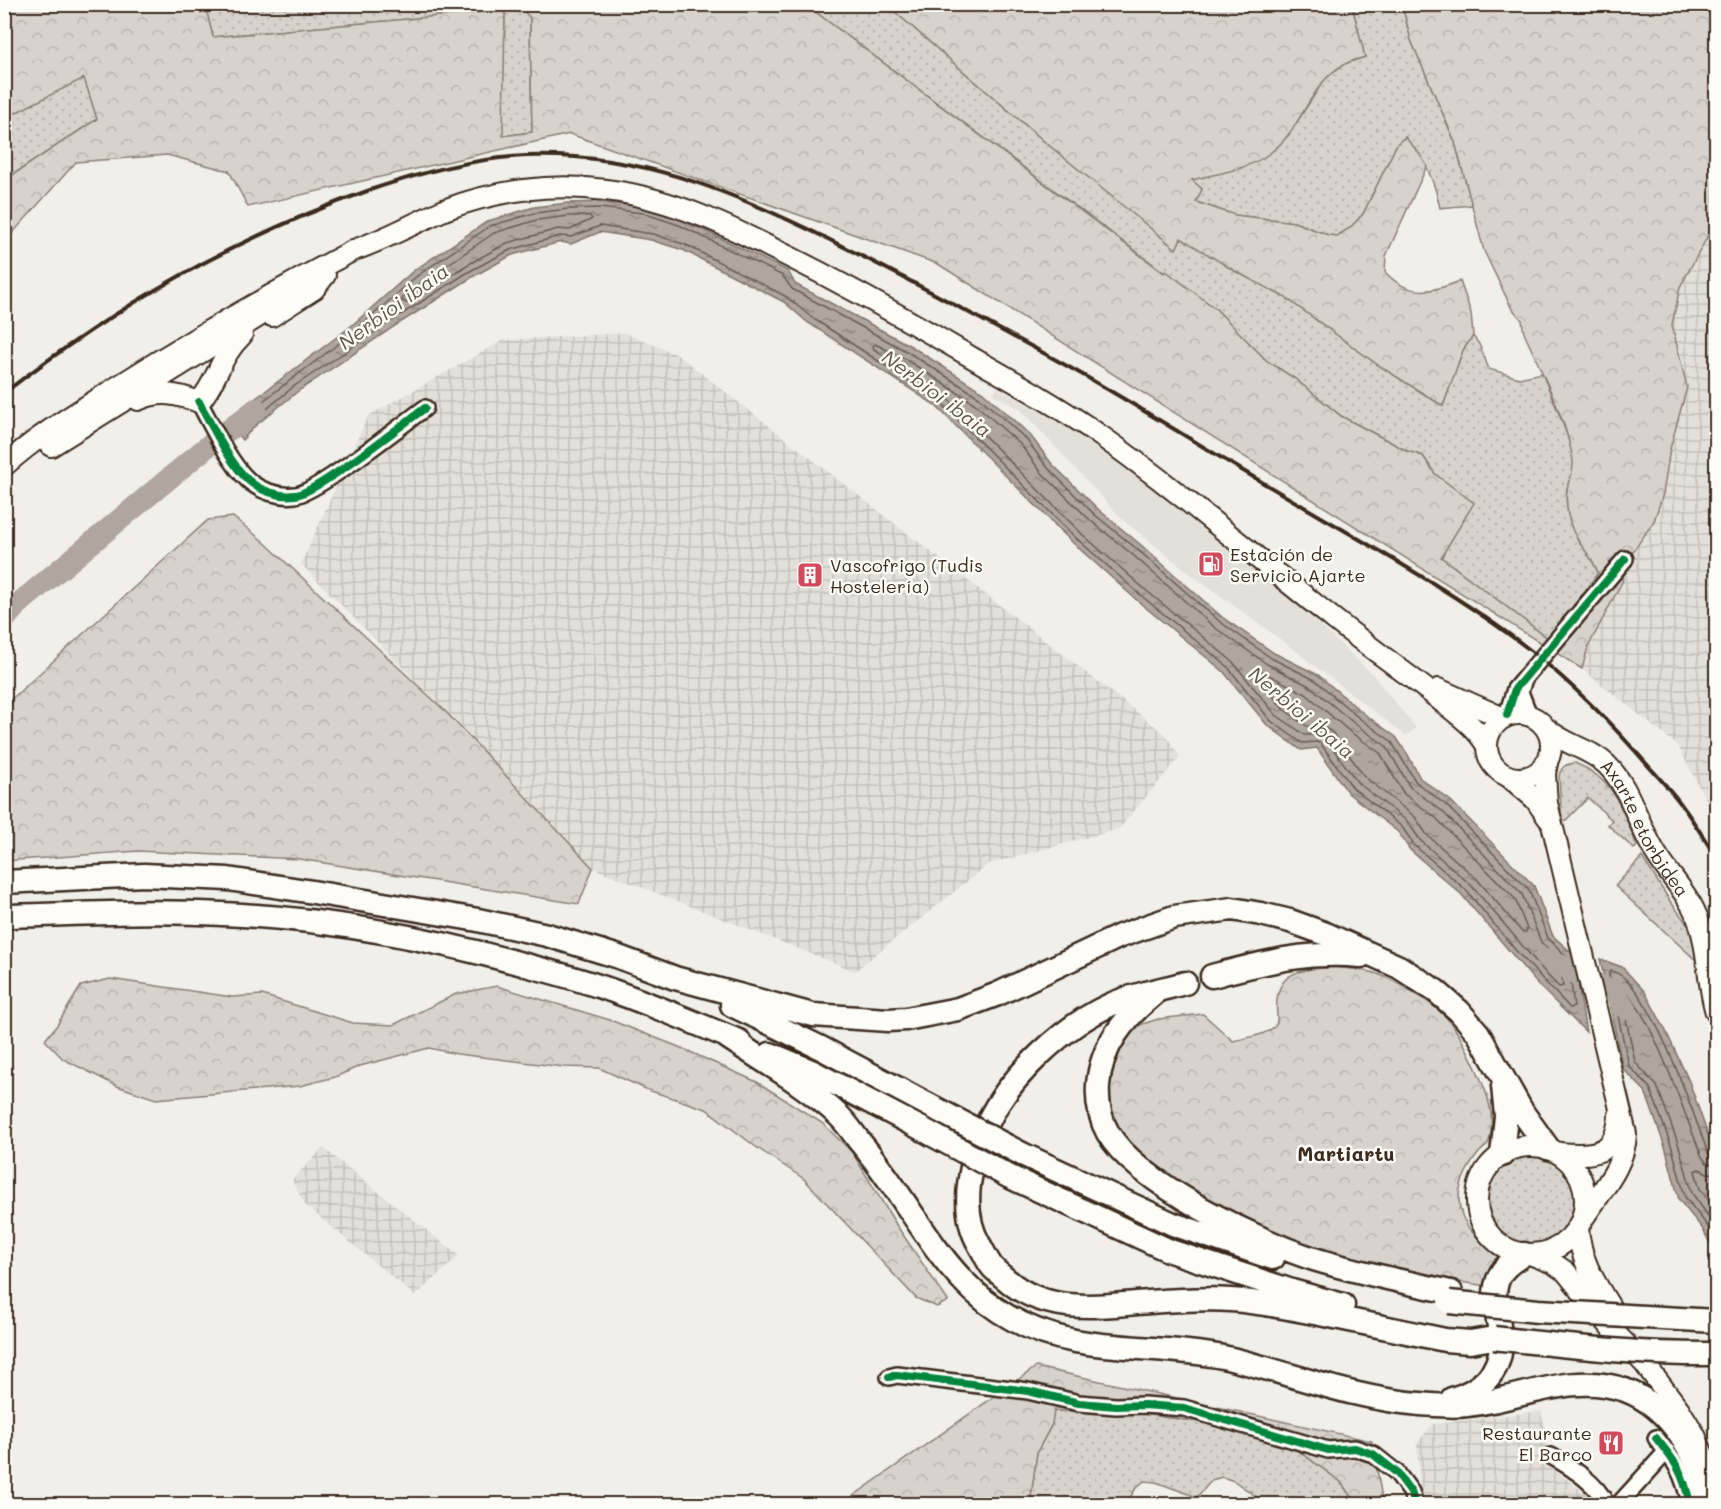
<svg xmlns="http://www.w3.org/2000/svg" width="1721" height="1509" font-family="Mali,sans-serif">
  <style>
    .built { fill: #e3e0da }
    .industrial { fill: url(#industrial-grid) }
    .grass { fill: url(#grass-dots); stroke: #897e75; stroke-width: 1.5 }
    .forest { fill: url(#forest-crowns); stroke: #897e75; stroke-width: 1.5 }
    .water { fill: url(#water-ripples); stroke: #80746b; stroke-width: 1.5 }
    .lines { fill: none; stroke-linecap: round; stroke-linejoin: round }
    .shore { stroke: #695c52; stroke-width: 1.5 }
    .river { stroke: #aea69f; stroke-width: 22 }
    .minor-casing { stroke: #3b2a1e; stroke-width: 20 }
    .major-casing { stroke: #3b2a1e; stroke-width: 24 }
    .highway-casing { stroke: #3b2a1e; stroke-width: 27 }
    .minor { stroke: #fdfcf7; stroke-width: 15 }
    .major { stroke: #fdfcf7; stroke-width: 20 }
    .highway { stroke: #fdfcf7; stroke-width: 22 }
    .rail { stroke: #3b2a1e; stroke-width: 4 }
    .highway-bridge-casing { stroke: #3b2a1e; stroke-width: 27; stroke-linecap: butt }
    .highway-bridge { stroke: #fdfcf7; stroke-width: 22 }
    .cycleway-casing { stroke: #fdfcf7; stroke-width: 11 }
    .cycleway { stroke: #00873e; stroke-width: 8 }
    .labels { text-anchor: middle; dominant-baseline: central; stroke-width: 5; stroke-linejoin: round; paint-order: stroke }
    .poi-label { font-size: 18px; fill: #3b2a1e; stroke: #fdfcf7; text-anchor: start }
    .street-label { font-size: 18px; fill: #3b2a1e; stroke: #fdfcf7 }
    .water-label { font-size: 20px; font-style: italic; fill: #63554b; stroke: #fdfcf7 }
    .neighbourhood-label { font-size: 20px; font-weight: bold; fill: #3b2a1e; stroke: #fdfcf7 }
  </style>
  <defs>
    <pattern id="industrial-grid" width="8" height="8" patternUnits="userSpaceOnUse" patternTransform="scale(1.5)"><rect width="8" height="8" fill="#e3e0da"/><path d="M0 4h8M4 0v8" fill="none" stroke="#c4c0bb"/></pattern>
    <pattern id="grass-dots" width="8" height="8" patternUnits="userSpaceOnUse" patternTransform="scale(1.5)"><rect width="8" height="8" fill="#d7d2cc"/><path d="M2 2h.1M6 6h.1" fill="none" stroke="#b9b4af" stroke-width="1.8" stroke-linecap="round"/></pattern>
    <pattern id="forest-crowns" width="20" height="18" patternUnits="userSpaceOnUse" patternTransform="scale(1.5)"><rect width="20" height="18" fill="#d7d2cc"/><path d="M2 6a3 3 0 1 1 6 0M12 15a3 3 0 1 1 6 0" fill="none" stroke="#b9b4af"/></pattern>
    <pattern id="water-ripples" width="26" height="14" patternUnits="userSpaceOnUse" patternTransform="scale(1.5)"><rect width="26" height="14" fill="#aea69f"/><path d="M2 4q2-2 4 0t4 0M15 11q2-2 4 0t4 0" fill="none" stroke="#8f8781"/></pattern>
  </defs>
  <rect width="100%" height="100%" fill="#f1efea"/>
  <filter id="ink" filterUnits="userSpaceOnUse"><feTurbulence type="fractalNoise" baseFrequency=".0167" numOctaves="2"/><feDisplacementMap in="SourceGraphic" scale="12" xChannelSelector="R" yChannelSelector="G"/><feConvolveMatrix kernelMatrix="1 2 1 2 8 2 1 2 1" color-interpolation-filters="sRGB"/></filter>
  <g filter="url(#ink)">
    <path class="built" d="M997,388L1059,422L1110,455L1152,487L1308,614L1372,674L1416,728L1406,736L1280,639L1201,582L1124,521L1020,409L993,394Z"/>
    <path class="industrial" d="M1716,221V819L1678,746L1582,669L1588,647L1628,559L1654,521L1663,494L1670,449L1687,387L1672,325L1680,287Z
      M625,333L678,355L1165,734L1180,757L1119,829L989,864L855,971L593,868L478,760L443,709L301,564L368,416L504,340Z
      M323,1148L459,1256L415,1296L305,1205L292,1180Z
      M1541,1411L1552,1468L1586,1494L1594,1504H1421L1417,1443L1433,1424Z"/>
    <path class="grass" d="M205,5H564L523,9L530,18L532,132L502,136L505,10L213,37Z
      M806,5H887L1045,142L1176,248L1181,237L1235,271L1286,298L1378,365L1443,406L1463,350L1473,336L1479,344L1489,369L1519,378L1542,373C1550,393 1575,447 1574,466C1573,472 1570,478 1568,484C1564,497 1567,512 1571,525C1577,544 1592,555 1598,573L1549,639L1441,557L1473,503L1435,474L1423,456L1407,451L1341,416L1294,378L1267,361L1216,309L1166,272L1165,273Z
      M1352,5H1402L1411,40L1455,142L1472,205L1440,208C1434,179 1425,159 1405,137L1397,144L1363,214L1350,228L1337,236L1328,235L1294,222L1235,215L1196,202L1202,189L1191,180L1241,168L1288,136L1324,80L1344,64L1365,57Z
      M84,77L97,119L5,180V118Z
      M1575,763C1615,779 1622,809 1637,846L1634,849L1608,825L1612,820L1588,798L1562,824L1559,776C1561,767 1565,764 1575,763Z
      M1642,857L1670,901L1694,933L1698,962L1615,886Z
      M1486 1200a45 45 0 1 1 90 0a45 45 0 1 1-90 0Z
      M1053,1411L1131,1412L1227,1426L1263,1435L1300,1452L1341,1482L1356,1504H1267L1234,1481L1222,1477L1212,1480L1197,1497L1156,1482L1144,1481L1136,1488L1126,1504H1030L1037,1452L1052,1424Z"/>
    <path class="forest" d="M564,4L806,5L1164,273L1166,271L1216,309L1267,361L1294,378L1341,416L1407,451L1423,456L1435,474L1474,503L1441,557L1549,639L1598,573C1592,555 1577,544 1571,526C1567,513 1565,498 1568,485C1569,478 1574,470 1573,462C1569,424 1540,369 1524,333L1522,320L1511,307L1484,251L1455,142L1411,40L1402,5H1716V221L1680,287L1672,325L1687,387L1670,449L1663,494L1654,521L1628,559L1622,582L1588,647L1582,669L938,264L570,134L248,207L229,171L167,155L76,162L10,236L5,239V180L97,119L84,78L5,118V5H205L213,37L505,10L503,136L532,132L530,18L522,9Z
      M887,5H1352L1365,57C1358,60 1349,61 1343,65C1309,84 1302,130 1270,153C1248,170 1218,173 1192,180L1202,189L1196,202L1235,215L1294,222L1328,235L1337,236L1350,228L1363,214L1397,144L1405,137L1419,153L1427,166L1386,256L1385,272C1408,297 1431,293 1460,281L1471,313L1473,336L1463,350L1443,406L1378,365L1286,298L1235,271L1181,238L1176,249L1045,142Z
      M233,517L263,541L443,709L593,868L579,904L299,859L138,851L5,861V705L208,520Z
      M1331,967C1344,968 1359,969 1371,972C1389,976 1433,1003 1445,1016C1460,1033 1470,1055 1479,1075C1488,1095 1496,1118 1489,1141C1488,1146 1481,1150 1478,1154C1467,1168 1459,1182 1459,1199C1459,1227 1484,1245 1503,1259L1487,1286L1384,1271L1265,1231L1158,1169L1122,1139L1106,1109L1111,1063L1123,1041L1140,1025L1158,1019L1203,1014L1233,1041C1245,1038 1264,1036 1274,1027C1278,1024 1277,1020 1277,1015C1273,972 1297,970 1331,967Z
      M110,979L232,997L262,995L353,1023L393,1025L456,994L497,986L610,1020L679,1047L757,1082L822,1123L852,1152L897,1226L948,1301L937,1307L916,1298L804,1179L756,1147L706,1109L648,1090L599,1068L564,1067L457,1054L429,1048L360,1066L335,1077L300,1086L156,1099L117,1086L63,1059L45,1040L57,1025L81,986Z
      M1036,1367L1372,1441L1383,1504H1356L1341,1482L1300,1452L1263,1435L1227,1426L1131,1412L1054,1411L1052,1424L1037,1452L1030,1504H842Z"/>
    <path class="water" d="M601,202L645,207L681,219L788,271L795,284L909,345L983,392L1030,435L1052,464L1099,510L1141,545L1222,617L1274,653L1318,675L1363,713L1396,737L1408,755L1420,778L1451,801L1534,886L1553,936L1573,954L1586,1032L1539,986L1461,894L1410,850L1398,832L1348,793L1317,748L1301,750L1267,725L1223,671L1140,603L1073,543L935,405L807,322L784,302L683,250L651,240L600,232L571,244L561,242L512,255L474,276L398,324L297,392L255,426L242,440L227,420L350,327L413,271L488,221L534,207L568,203Z
      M1600,959L1622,967L1645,992L1665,1029L1689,1081L1716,1158V1255L1702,1228L1679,1200L1666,1150L1645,1091L1623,1069Z"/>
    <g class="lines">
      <path class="shore" d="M600,208L643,213L679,225L783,276L792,289L906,351L979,397L1026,439L1048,468L1095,515L1137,549L1219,621L1271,658L1315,680L1359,718L1391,741L1416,782L1447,806L1529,890L1548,938L1568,958L1574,1007L1570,1008L1518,953L1465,889L1415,846L1402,827L1353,788L1321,744L1317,742L1302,743L1271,721L1227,666L1144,598L1077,539L938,400L811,317L787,297L686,245L653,234L600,226L571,237L560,236L510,250L470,271L394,319L293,387L244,428H241L237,424L238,420L354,332L417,276L490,226L535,213L568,209Z
        M569,216H590L592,219L570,230L558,229L507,243L467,265L407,303L402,301L403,298L422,282L494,233L537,220Z
        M875,344L902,357L974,403L1020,444L1042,473L1090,520L1133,555L1214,627L1267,664L1311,687L1355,724L1386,746L1410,787L1442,811L1522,894L1541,942L1560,961L1563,986L1559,987L1549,977L1471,885L1421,841L1407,821L1358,783L1326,739L1319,735H1305L1276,715L1232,661L1148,592L1082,534L944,395L874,349L873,346Z
        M1261,671L1306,694L1349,731L1380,753L1404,794L1436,818L1515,899L1527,929L1526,932H1522L1477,879L1427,835L1415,817L1365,777L1332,732L1323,727L1307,726L1283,709L1257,675V672Z
        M1716,1158L1712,1157L1708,1153C1695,1119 1648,974 1610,971L1609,975L1629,1066L1650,1088L1672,1148L1685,1197L1706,1224L1716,1242
        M1716,1165L1707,1163L1702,1157C1687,1120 1675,1084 1659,1048C1650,1028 1640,1007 1626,992L1622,991L1621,995L1635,1062L1657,1086L1679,1146L1692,1193L1716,1227
        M1716,1174L1707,1173L1699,1169L1695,1171L1700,1189L1716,1210"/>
      <path class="river" d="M4,620L16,606L208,446L256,409
        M1549,959L1614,993L1626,1009"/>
      <defs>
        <path id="minor" d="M199,402C211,424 230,464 248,480C260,491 279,497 295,495C315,494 403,424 425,408
          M1523,682L1520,692L1529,715
          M1507,715L1515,689L1625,559
          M889,1377L897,1375L1028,1391L1079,1403L1116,1406L1144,1405L1184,1408L1328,1450L1355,1448L1373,1454L1397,1473L1411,1492L1415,1504
          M1656,1438C1677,1464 1683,1472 1690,1504
          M1551,1456C1571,1467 1597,1483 1606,1504
          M1619,1504L1667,1451"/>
        <g id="major">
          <path d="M272,316L314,289L325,275"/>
          <path d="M138,400C160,390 177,394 199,402C218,381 219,357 242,335"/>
          <path d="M51,446L280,303"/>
          <path d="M4,466C39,434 81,410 120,385C196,337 274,292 354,250C385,240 414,223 444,210C495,190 552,183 606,190C682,199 754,239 821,273C872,300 922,328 971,357C1015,382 1060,407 1101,436C1182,493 1257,559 1335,620C1368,646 1402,670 1435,696C1454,712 1475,725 1487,746"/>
          <path d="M1438,689L1503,718"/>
          <circle cx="1519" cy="746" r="32"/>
          <path id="s1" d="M1547,729C1565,745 1589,748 1606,764C1631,788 1637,823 1655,852C1669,876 1690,895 1699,922C1709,951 1707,983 1716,1012"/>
          <path d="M1547,763L1545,774L1547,803L1626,1134C1625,1168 1598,1194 1581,1222"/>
          <path d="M1508,776L1535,799L1548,818"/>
          <circle cx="1531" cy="1200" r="54"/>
          <path d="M1559,1153C1592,1156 1617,1156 1619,1115"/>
          <path d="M1578,1228C1581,1267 1599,1287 1618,1320"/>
          <path d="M1530,1254L1553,1263L1566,1272L1617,1335L1644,1363L1679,1409L1695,1435L1709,1469"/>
        </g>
        <path id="highway" d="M4,882L144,875L228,879L313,892L478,920L547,935L616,956L675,978L813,1015L888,1020L906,1019L958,1009L998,994L1120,936L1174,917L1232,909L1261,914L1290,921L1326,934L1399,967L1436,991L1459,1011L1478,1033L1523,1113L1548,1148
          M4,916C77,914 150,910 222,914C323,918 424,937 522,964C552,972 583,980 613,991C656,1006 697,1024 739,1041
          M1212,976C1266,962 1305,951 1361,956
          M1185,983C1160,990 1134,994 1110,1005C1064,1026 1010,1076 988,1122C971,1157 958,1208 979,1244C984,1252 987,1261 993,1268C997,1272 1002,1276 1007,1280C1047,1315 1100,1306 1149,1302C1176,1300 1204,1298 1231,1300C1264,1302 1297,1310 1330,1316C1368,1324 1407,1332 1445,1340L1470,1342L1494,1338
          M1153,995C1124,1018 1101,1046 1098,1085C1097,1101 1100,1119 1108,1133C1137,1183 1259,1242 1314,1259C1359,1273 1405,1282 1451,1292
          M732,1005L821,1048L940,1111
          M726,1036C761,1060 806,1085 837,1114C846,1122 853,1133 860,1142C930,1225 954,1318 1075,1341C1124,1350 1174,1347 1223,1357C1289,1372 1352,1399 1420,1404C1435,1405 1452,1407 1467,1405C1520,1400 1572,1371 1625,1390C1673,1408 1698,1457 1709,1504
          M770,1054L813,1072L922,1129
          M1022,1154L1173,1224L1273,1258
          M1502,1155L1506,1116L1503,1086
          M1008,1176L1170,1251L1292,1291L1343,1305
          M1452,1399C1479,1391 1500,1374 1501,1344C1501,1321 1488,1298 1500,1275C1505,1265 1515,1260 1524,1254"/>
      </defs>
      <use href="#minor" class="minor-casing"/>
      <use href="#major" class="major-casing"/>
      <use href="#highway" class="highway-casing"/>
      <use href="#minor" class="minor"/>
      <use href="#major" class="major"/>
      <use href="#highway" class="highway"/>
      <path class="rail" d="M4,393C118,305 234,238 370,190C421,173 472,158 526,156C635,152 726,189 822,236C870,260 917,284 964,310C1008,334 1052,357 1095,382C1147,412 1198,444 1250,475C1343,531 1444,584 1530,650C1574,685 1614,726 1651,769C1662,781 1674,794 1683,807C1695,823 1705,840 1716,857"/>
      <defs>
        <path id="highway-bridge" d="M940,1111L1022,1154
          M922,1129L1008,1176
          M1449,1302L1538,1311L1716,1321
          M1494,1338C1568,1346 1642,1355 1716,1354"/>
      </defs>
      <use href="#highway-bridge" class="highway-bridge-casing"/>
      <use href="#highway-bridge" class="highway-bridge"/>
      <defs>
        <path id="cycleway" d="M199,402C211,424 230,464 248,480C260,491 279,497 295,495C315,494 403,424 425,408
          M1507,715L1515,689L1625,559
          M889,1377L897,1375L1028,1391L1079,1403L1116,1406L1144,1405L1184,1408L1328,1450L1355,1448L1373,1454L1397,1473L1411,1492L1415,1504
          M1656,1438C1677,1464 1683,1472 1690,1504"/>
      </defs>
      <use href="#cycleway" class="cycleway-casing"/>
      <use href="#cycleway" class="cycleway"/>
    </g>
  </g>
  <defs>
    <symbol id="fuel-square" viewBox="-11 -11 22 22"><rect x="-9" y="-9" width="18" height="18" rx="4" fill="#d1495b" stroke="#fdfcf7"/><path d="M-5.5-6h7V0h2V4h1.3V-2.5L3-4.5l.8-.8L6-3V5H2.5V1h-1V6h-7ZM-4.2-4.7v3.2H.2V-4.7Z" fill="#fff"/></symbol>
    <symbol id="building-square" viewBox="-11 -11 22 22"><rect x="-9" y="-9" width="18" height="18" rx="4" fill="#d1495b" stroke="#fdfcf7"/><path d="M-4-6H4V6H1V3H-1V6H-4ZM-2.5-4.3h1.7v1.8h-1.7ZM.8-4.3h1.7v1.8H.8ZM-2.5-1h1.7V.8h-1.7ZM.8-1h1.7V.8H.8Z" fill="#fff"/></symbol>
    <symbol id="restaurant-square" viewBox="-11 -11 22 22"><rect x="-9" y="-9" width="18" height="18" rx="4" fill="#d1495b" stroke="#fdfcf7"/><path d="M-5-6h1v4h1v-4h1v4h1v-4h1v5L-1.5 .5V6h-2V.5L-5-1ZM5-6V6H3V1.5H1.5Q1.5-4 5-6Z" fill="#fff"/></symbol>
  </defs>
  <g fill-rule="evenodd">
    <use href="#fuel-square" x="1196" y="549" width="30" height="30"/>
    <use href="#building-square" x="795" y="560" width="30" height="30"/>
    <use href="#restaurant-square" x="1596" y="1428" width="30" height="30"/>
  </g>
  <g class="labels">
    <g class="poi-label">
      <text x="1230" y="554">Estación de<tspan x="1230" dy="21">Servicio Ajarte</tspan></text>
      <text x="830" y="565">Vascofrigo (Tudis<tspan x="830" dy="21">Hostelería)</tspan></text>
      <text x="1592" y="1433" text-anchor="end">Restaurante<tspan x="1592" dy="21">El Barco</tspan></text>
    </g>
    <g class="street-label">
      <text stroke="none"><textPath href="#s1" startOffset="144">Axarte etorbidea</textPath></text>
    </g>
    <g class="water-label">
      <text transform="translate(393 306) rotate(-36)">Nerbioi ibaia</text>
      <text transform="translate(937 393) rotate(37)">Nerbioi ibaia</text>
      <text transform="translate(1302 712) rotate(40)">Nerbioi ibaia</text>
    </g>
    <g class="neighbourhood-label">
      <text x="1346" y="1153">Martiartu</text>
    </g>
  </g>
  <rect width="1721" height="1509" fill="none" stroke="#fdfcf7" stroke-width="24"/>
  <rect x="12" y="12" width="1697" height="1485" fill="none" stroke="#3b2a1e" stroke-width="2" filter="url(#ink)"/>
</svg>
